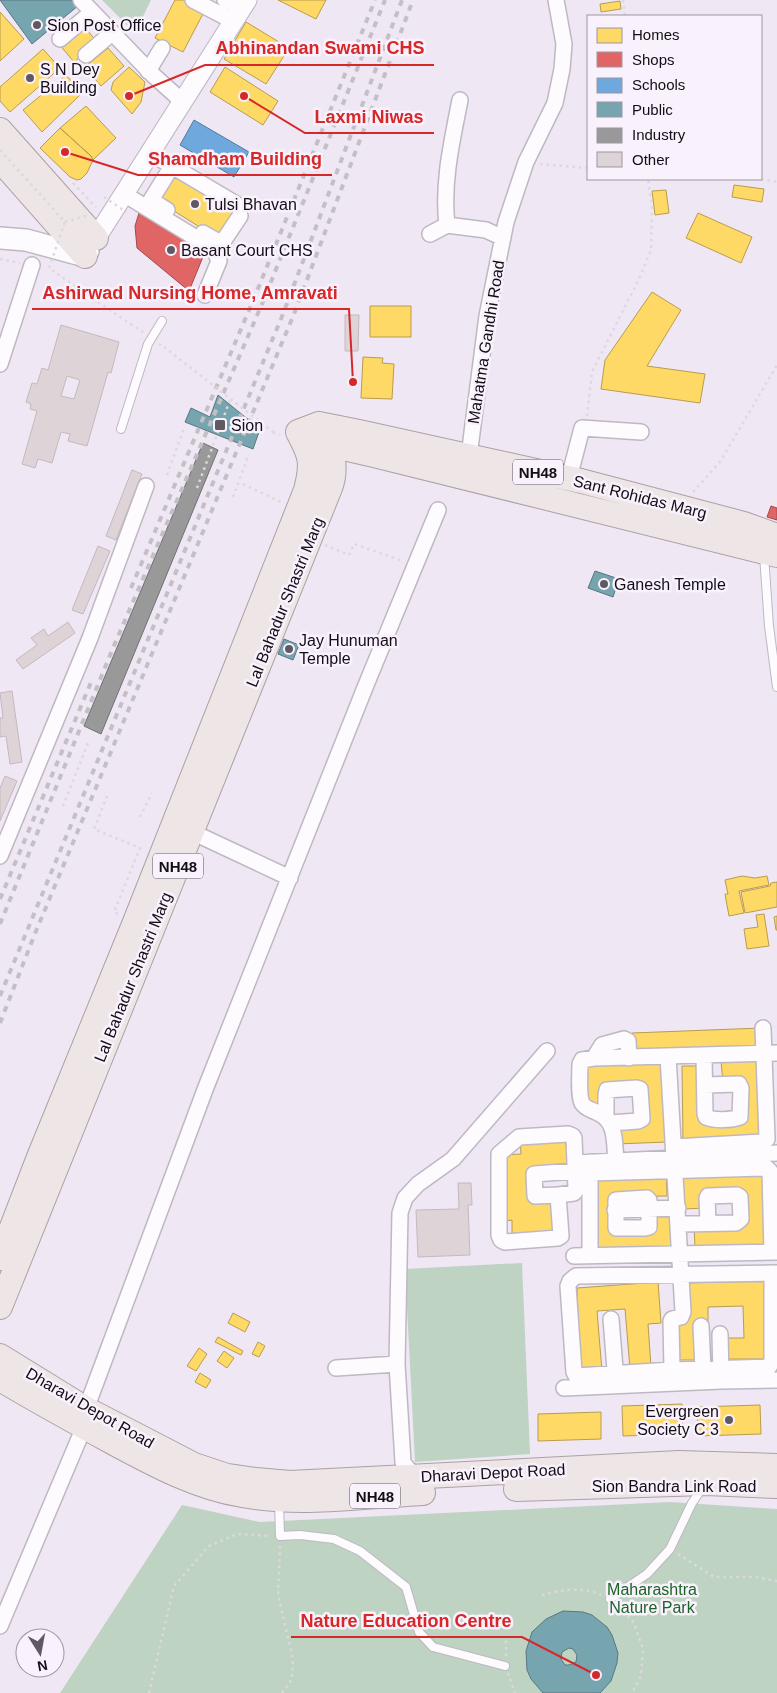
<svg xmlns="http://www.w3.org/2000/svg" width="777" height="1693" font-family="Arial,sans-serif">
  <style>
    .green { fill: #bed3c2 }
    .homes { fill: #ffd966; stroke: #b89c4e }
    .shops { fill: #e06666; stroke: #a24b4e }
    .schools { fill: #6fa8dc; stroke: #537aa1 }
    .public { fill: #76a5af; stroke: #587781; fill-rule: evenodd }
    .industry { fill: #999; stroke: #716f72 }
    .building { fill: #ded4d8; stroke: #c3b9be; fill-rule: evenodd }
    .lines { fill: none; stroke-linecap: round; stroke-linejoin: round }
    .service-casing { stroke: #beb8c2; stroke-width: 10 }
    .minor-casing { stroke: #beb8c2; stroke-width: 18 }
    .tertiary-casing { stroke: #beb8c2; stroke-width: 21 }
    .secondary-casing { stroke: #beb8c2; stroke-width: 24 }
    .primary-casing { stroke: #ada0a4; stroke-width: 26 }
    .path { stroke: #dcd9dd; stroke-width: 2.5; stroke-dasharray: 2.5 4; stroke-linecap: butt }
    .service { stroke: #fdfbfe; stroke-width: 8 }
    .minor { stroke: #fdfbfe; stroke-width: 15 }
    .tertiary { stroke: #fdfbfe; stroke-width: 19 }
    .secondary { stroke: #fdfbfe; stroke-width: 21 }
    .primary { stroke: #ede5e6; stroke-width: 24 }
    .rail { stroke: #c2c0c4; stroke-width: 4; stroke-dasharray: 6 6; stroke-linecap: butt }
    .path-bridge { stroke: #dcd9dd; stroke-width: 2.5; stroke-dasharray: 2.5 4; stroke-linecap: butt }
    .poi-dot { fill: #605964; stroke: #f9f2fd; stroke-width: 2 }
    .labels { text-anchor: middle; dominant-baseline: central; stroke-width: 5; stroke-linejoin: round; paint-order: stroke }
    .shield { fill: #f9f2fd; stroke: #58525b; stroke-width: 1 }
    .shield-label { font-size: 15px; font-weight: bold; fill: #130d16 }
    .poi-label { font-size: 16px; fill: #130d16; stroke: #f9f2fd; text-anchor: start }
    .street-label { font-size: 16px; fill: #130d16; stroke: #f9f2fd }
    .park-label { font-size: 16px; fill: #1b6426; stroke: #f9f2fd }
    .leader { fill: none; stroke: #d62828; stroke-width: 2 }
    .callout-dot { fill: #d62828; stroke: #f9f2fd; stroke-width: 2 }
    .callout-label { font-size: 18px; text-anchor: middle; font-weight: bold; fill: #d62828; stroke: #f9f2fd; stroke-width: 5; stroke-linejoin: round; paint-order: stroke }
  </style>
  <rect width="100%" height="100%" fill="#f0e7f5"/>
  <path class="green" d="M102,0H151L135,33Z
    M522,1263L530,1454L415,1462L405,1269Z
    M670,1502L777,1509V1693H60L182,1505L260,1522Z"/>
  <path class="homes" d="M175,0H185L205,10L183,52L155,38Z
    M278,0H326L316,19Z
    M620,1L621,9L601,12L600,4Z
    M0,12L24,39L0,61Z
    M246,22L289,48L266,84L224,59Z
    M82,24L98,43L74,62L58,43Z
    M108,48L124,66L101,86L85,67Z
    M43,49L60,68L10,112L0,101V87Z
    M129,67L145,82L141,102L132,114L111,90L113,82Z
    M225,67L278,101L263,125L210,92Z
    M66,75L82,93L42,132L23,110Z
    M86,106L116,138L93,160L91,156L60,128Z
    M60,128L91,156L93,160L87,173L81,179L77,180L70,177L40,148Z
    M174,170L236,209L217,238L155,199Z
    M734,185L764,189L762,202L732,197Z
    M666,190L669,213L655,215L652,191Z
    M698,213L752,237L741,263L686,238Z
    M652,292L681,310L647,366L705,374L700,403L601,389L605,360Z
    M370,306H411V337H370Z
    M363,357L383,358L382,363L394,364L392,399L361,398Z
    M742,876L755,878L767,876L769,885L739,891L744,913L729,916L725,894H728L725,880Z
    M777,882V907L745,913L741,892L770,886L771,883Z
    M764,914L769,946L747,949L744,929L758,927L756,915Z
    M777,916V930H776L774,917Z
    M761,1028L762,1049L634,1054L632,1033Z
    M762,1060L764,1139L683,1141L682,1066H703V1122L742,1120V1083H723L721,1061Z
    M664,1063L667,1142L616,1144L615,1126L645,1124L642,1087L604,1088L605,1104L584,1105L583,1066Z
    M566,1138V1146L570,1145L571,1170L531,1171L533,1204L552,1203L553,1236L512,1238V1220L506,1221L503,1155L521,1154L520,1140Z
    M765,1169L768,1245L695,1248L694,1226L744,1224L742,1193L705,1194V1208L684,1209L683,1172Z
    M666,1173L667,1196L612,1197L613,1232L651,1231V1213H673L674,1250L594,1252L592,1174Z
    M768,1281L769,1359H727V1338H744L743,1306L708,1307V1323H696L697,1360H675L674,1320L685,1283Z
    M658,1282L661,1323L648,1324L651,1367L630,1369L625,1309L597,1311L602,1371L580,1372L577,1288Z
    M233,1313L250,1322L245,1332L228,1323Z
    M218,1337L243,1351L241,1355L215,1342Z
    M258,1342L265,1346L259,1357L252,1354Z
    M199,1348L207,1354L196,1371L187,1366Z
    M224,1351L234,1358L227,1368L217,1361Z
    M200,1373L211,1380L206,1388L195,1382Z
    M682,1404L683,1434L623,1436L622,1406Z
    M760,1405L761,1434L698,1436L697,1407Z
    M601,1412V1439L538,1441V1414Z"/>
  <path class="shops" d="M139,213L205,252L189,291L137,248L135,226Z
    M771,506L777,508V520L767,517Z"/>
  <path class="schools" d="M194,120L249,152L234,177L180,145Z"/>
  <path class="public" d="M0,0H76L79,5L32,44Z
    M218,395L260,429L253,449L185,422L191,408L210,417Z
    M595,571L619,579L613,597L588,588Z
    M284,639L299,645L293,660L278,654Z
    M563,1611L583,1612L592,1615L607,1627L612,1635L618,1653L617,1663L611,1681L600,1693H543L531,1679L527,1670L526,1651L532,1632L546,1619ZM569,1648L573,1649L577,1655L576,1662L569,1665H565L561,1659L562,1652Z"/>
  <path class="industry" d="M203,443L218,450L101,734L84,726Z"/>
  <path class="building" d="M345,315H359L358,351H345Z
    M61,325L119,342L111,373L108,372L87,446L68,441L70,434L61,432L52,463L38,459L35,468L22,464L37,411L30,409L31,404L26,402L32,383L37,384L42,368L48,370ZM67,376L80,380L74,399L61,396Z
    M132,470L142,474L116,540L106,536Z
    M98,546L110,551L83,614L72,610Z
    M68,622L75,633L23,669L16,660L37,645L31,638L44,629L48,636Z
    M12,691L22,762L10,764L6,736L0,737V718H3L0,693Z
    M5,776L17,781L0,821V788Z
    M458,1183H471L472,1205H468L470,1255L418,1257L416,1210L459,1209Z"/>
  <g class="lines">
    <defs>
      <path id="service" d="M121,429L148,344L162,321
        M764,555L769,626L777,687
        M279,1502L280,1536L300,1535L334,1539L360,1551L406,1587L419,1632L433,1647L505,1666
        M610,1599L647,1574L670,1549L692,1503L703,1487"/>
      <path id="minor" d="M81,0L153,75L183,102
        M193,0L233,21
        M225,0L242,8
        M60,39L92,12
        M86,55L112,33
        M148,71L162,48
        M150,153L236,204
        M124,194L214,249L219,261L205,295
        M167,210L151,200L172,166
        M447,225C442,183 452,141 460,100
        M203,233L217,241L224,240L240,216
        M430,234L447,225L486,230L503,238
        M0,364L32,265
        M469,456L487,316L506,222L526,162L555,103L562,69L564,44L556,0
        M569,478L582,428L641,432
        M192,832L290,878
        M0,856L90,638L146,486
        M704,1055L705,1114L706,1117C714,1121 732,1120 740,1117L741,1088L739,1084L705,1085
        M668,1056L683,1312L681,1317L672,1319L671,1321L672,1370L769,1367L772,1362V1273
        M594,1058L602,1045L624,1039L628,1041L629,1058
        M606,1117V1095L607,1090L637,1088L640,1089L642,1119L638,1121L610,1123
        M568,1134L573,1136L574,1138L576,1190L574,1193L558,1195L561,1236L558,1238L505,1242L501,1240L499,1235V1154L519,1137Z
        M674,1147L762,1142L767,1139L763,1028
        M616,1161C614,1143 617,1121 598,1113C593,1110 585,1109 582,1103C578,1095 580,1074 580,1064L582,1060L594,1058L777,1053
        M590,1162V1256
        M575,1163L777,1153
        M590,1173L767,1168L770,1171L772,1252
        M558,1195L535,1196L534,1174L575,1171
        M647,1198L649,1200V1227L645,1228H616V1200Z
        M615,1210L678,1208
        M679,1224L736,1223L741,1219L740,1197L737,1195L708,1196L707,1198L708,1223
        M574,1256L777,1252
        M611,1319L616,1382
        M701,1326L703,1369
        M720,1334L721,1377
        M336,1368L397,1364
        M672,1370L576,1376L574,1372L568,1286L570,1281L576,1276L777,1273
        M564,1388L721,1381L777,1380
        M86,1409L206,1087L366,685L438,510
        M416,1479C414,1472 406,1469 403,1462L397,1364L400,1213L405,1198L418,1184L453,1159L547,1051
        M0,1626L84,1427"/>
      <path id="tertiary" d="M96,238L247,0"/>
      <path id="secondary" d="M0,238L26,240L85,256L88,251"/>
      <path id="primary" d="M0,130L96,238
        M0,160L85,256
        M318,449L330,445L370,454L777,555
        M0,1258L39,1157L135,922L306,490C313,463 311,456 298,432L319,424L359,432L581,481L744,524L777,536
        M0,1307L330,488C339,464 330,445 319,424
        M0,1356L86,1409L194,1465L227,1476L256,1480L290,1483L679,1463L777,1466
        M0,1379C37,1401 75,1422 112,1442C153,1464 195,1487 242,1495C301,1506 363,1496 423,1493
        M516,1489L706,1483L777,1486"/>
    </defs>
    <use href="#service" class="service-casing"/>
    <use href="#minor" class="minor-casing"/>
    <use href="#tertiary" class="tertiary-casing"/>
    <use href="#secondary" class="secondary-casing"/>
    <use href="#primary" class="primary-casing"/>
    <path class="path" d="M623,0L625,16
      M540,164L588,168
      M761,179L777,182
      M73,183L96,207
      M0,259L20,263
      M98,302L144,333
      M159,344L164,347
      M587,416L592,372L639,279L651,250L652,206L648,179
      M273,432L280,435
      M167,475L184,428
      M243,484L281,502
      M197,488L230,400
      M693,492L720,462L777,365
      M233,497L249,454
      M325,545L349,555L354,544L403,561
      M107,796L94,829L140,848L114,912L118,914
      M63,806L88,743
      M140,817L152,793
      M280,1546L278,1595L293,1659L292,1679L282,1693
      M678,1554L714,1577H755L777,1581
      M542,1595C562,1590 582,1586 601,1595
      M619,1606L634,1623L643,1649L641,1676L632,1693
      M506,1656V1640
      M508,1673L515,1693
      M149,1693L174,1586L209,1546L237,1534L271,1536"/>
    <use href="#service" class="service"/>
    <use href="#minor" class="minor"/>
    <use href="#tertiary" class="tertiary"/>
    <use href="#secondary" class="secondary"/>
    <use href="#primary" class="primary"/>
    <path class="rail" d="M131,588L255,296L375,0
      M0,899L92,680
      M0,924L113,648L262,304L385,0
      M0,996L283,314L402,0
      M0,1023L36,931L294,314L413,0"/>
    <path class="path-bridge" d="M0,150L65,222L49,268L98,302
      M104,197L126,212
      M65,222L89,215
      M164,347L273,432"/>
  </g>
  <g class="poi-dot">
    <circle cx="37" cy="25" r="5"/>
    <circle cx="30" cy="78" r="5"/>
    <circle cx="195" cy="204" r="5"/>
    <circle cx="171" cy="250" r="5"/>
    <rect x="214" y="419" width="12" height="12" rx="2.5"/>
    <circle cx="604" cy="584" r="5"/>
    <circle cx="289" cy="649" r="5"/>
    <circle cx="729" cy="1420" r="5"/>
  </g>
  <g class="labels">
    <g class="shield">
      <rect x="513" y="459.5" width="50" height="25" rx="4"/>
      <rect x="153" y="853.5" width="50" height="25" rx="4"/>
      <rect x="350" y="1483.5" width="50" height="25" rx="4"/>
    </g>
    <g class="shield-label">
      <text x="538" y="472">NH48</text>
      <text x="178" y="866">NH48</text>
      <text x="375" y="1496">NH48</text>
    </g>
    <g class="poi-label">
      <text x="47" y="25">Sion Post Office</text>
      <text x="40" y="69">S N Dey<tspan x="40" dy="18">Building</tspan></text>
      <text x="205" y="204">Tulsi Bhavan</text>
      <text x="181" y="250">Basant Court CHS</text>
      <text x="231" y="425">Sion</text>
      <text x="614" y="584">Ganesh Temple</text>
      <text x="299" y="640">Jay Hunuman<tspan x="299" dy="18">Temple</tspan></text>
      <text x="719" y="1411" text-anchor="end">Evergreen<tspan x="719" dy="18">Society C 3</tspan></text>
    </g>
    <g class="street-label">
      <text transform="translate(486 342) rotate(-81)">Mahatma Gandhi Road</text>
      <text transform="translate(640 497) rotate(14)">Sant Rohidas Marg</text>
      <text transform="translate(285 602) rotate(-68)">Lal Bahadur Shastri Marg</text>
      <text transform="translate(133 977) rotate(-68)">Lal Bahadur Shastri Marg</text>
      <text transform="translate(90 1408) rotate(30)">Dharavi Depot Road</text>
      <text transform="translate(493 1473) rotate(-3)">Dharavi Depot Road</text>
      <text x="674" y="1486">Sion Bandra Link Road</text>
    </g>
    <g class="park-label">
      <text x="652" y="1589">Maharashtra<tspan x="652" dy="18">Nature Park</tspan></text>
    </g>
  </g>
  <path class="leader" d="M129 96L205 65H434M244 96L305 133H434M65 152L138 175H332M353 382L349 309H32M596 1675L522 1637H291"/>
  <g class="callout-dot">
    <circle cx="129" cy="96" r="5"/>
    <circle cx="244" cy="96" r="5"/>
    <circle cx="65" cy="152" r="5"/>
    <circle cx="353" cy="382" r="5"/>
    <circle cx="596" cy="1675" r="5"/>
  </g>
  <g class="callout-label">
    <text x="320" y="54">Abhinandan Swami CHS</text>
    <text x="369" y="123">Laxmi Niwas</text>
    <text x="235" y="165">Shamdham Building</text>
    <text x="190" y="299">Ashirwad Nursing Home, Amravati</text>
    <text x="406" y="1627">Nature Education Centre</text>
  </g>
  <rect x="587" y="15" width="175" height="165" fill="#f9f2fd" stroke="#9d96a1"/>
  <rect x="597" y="28" width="25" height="15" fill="#ffd966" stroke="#9d96a1"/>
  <text x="632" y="40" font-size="15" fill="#130d16">Homes</text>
  <rect x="597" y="52" width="25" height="15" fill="#e06666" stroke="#9d96a1"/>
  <text x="632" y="65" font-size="15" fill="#130d16">Shops</text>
  <rect x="597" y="78" width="25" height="15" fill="#6fa8dc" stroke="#9d96a1"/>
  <text x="632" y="90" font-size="15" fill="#130d16">Schools</text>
  <rect x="597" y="102" width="25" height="15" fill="#76a5af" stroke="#9d96a1"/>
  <text x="632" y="115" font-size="15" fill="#130d16">Public</text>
  <rect x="597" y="128" width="25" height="15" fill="#999999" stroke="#9d96a1"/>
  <text x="632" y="140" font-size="15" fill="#130d16">Industry</text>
  <rect x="597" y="152" width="25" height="15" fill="#ded4d8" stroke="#9d96a1"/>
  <text x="632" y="165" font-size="15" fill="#130d16">Other</text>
  <g transform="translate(40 1653) rotate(169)"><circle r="24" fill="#f9f2fd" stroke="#9d96a1"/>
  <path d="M0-4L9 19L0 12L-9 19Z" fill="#605964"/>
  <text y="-8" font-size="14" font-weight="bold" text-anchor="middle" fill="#130d16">N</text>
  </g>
</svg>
